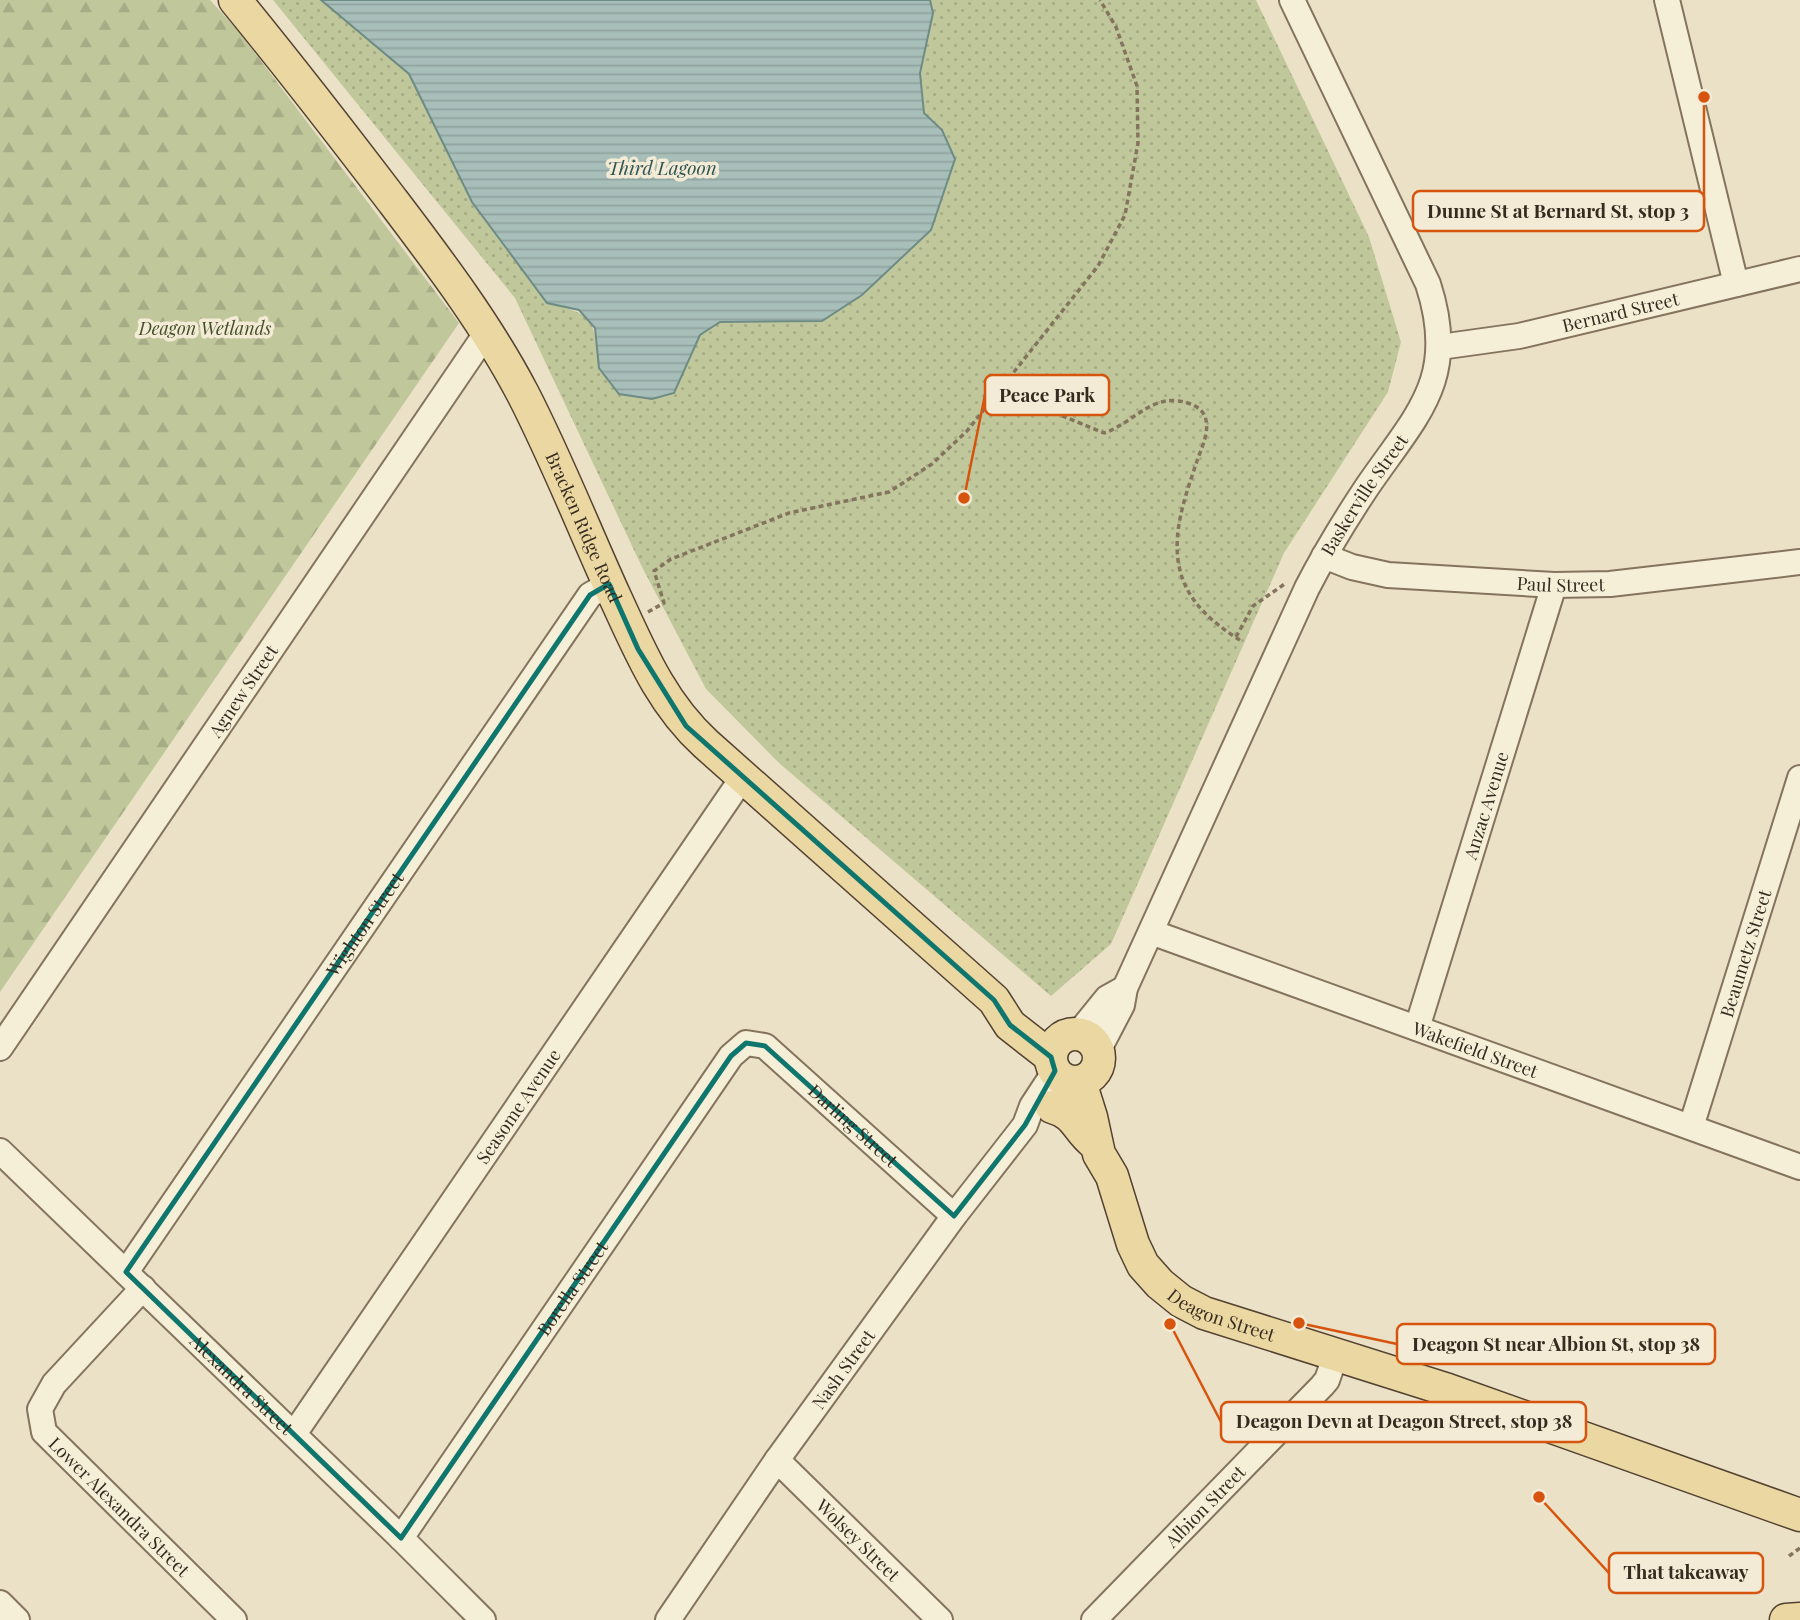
<svg xmlns="http://www.w3.org/2000/svg" width="1800" height="1620" font-family="'Playfair Display',serif">
  <style>
    .grass { fill: url(#grass-dots) }
    .forest { fill: url(#forest-firs) }
    .water { fill: url(#water-rules); stroke: #6e8c86; stroke-width: 2 }
    .lines { fill: none; stroke-linecap: round; stroke-linejoin: round }
    .minor-casing { stroke: #84745d; stroke-width: 28 }
    .major-casing { stroke: #534231; stroke-width: 35 }
    .path { stroke: #84745d; stroke-width: 3.5; stroke-dasharray: 5 3.5; stroke-linecap: butt }
    .minor { stroke: #f6efd8; stroke-width: 24 }
    .major { stroke: #ead7a1; stroke-width: 32 }
    .marked { fill: none; stroke: #0f766e; stroke-width: 5; stroke-linejoin: round }
    .labels { text-anchor: middle; dominant-baseline: central; stroke-width: 7; stroke-linejoin: round; paint-order: stroke }
    .street-label { font-size: 18px; fill: #362b20; stroke: #f3ebd5 }
    .park-label { font-size: 18px; font-style: italic; fill: #445028; stroke: #f3ebd5 }
    .water-label { font-size: 19px; font-style: italic; fill: #305454; stroke: #f3ebd5 }
    .leader { fill: none; stroke: #d6540e; stroke-width: 2.5 }
    .callout-dot { fill: #d6540e; stroke: #f3ebd5; stroke-width: 2.5 }
    .callout { fill: #f3ebd5; stroke: #d6540e; stroke-width: 2.5 }
    .callout-label { font-size: 19px; text-anchor: middle; font-weight: bold; fill: #362b20 }
  </style>
  <defs>
    <pattern id="grass-dots" width="8" height="8" patternUnits="userSpaceOnUse" patternTransform="scale(1.75)"><rect width="8" height="8" fill="#c0c89b"/><path d="M2 2h.1M6 6h.1" fill="none" stroke="#a6ac85" stroke-width="1.8" stroke-linecap="round"/></pattern>
    <pattern id="forest-firs" width="22" height="20" patternUnits="userSpaceOnUse" patternTransform="scale(1.75)"><rect width="22" height="20" fill="#c0c89b"/><path d="M5 1l3.5 6h-7zM16 11l3.5 6h-7z" fill="#a6ac85"/></pattern>
    <pattern id="water-rules" width="6" height="5" patternUnits="userSpaceOnUse" patternTransform="scale(1.75)"><rect width="6" height="5" fill="#a7beb9"/><path d="M0 2.5h6" fill="none" stroke="#90a39f"/></pattern>
  </defs>
  <rect width="100%" height="100%" fill="#ebe1c6"/>
  <path class="grass" d="M273,0H321L409,74L472,202L547,303C597,315 594,320 599,368L674,393L700,334L720,322L822,321L942,130L924,113L920,72L933,13L930,0H1256L1369,237L1401,342L1388,392L1284,553L1111,944L1051,996L779,763L706,689L642,567L515,298Z"/>
  <path class="forest" d="M0,0H210L239,32L459,323L0,992Z"/>
  <path class="water" d="M321,0H930L933,13L920,73L924,113L942,130L955,159L931,230L862,295L822,321L720,322L700,335L674,393L652,399L619,394L599,368L595,328L579,310L547,303L472,202L409,74Z"/>
  <g class="lines">
    <defs>
      <g id="minor">
        <path d="M1667,0L1736,284"/>
        <path id="s1" d="M1440,347L1519,336L1800,269"/>
        <path id="s2" d="M1324,556L1352,567L1388,575L1554,585L1610,584L1800,562"/>
        <path id="s3" d="M1151,932L1800,1167"/>
        <path id="s4" d="M1417,1028L1554,585"/>
        <path d="M1077,1035L1107,998L1125,988"/>
        <path id="s5" d="M0,1048L487,332"/>
        <path id="s6" d="M1098,1051L1122,1005L1125,988L1307,588C1325,553 1345,520 1367,487C1417,414 1459,379 1428,284L1292,0"/>
        <path id="s7" d="M1691,1127L1800,778"/>
        <path id="s8" d="M0,1151L401,1538L483,1620"/>
        <path id="s9" d="M126,1272L590,595L609,584"/>
        <path id="s10" d="M143,1288L54,1384L40,1409L44,1432L234,1620"/>
        <path id="s11" d="M294,1434L743,777"/>
        <path id="s12" d="M777,1460L940,1620"/>
        <path id="s13" d="M401,1538L731,1056L746,1043L765,1046L954,1216"/>
        <path d="M0,1603L17,1620"/>
        <path id="s14" d="M668,1620L777,1460L954,1216L1025,1125L1032,1106L1055,1071"/>
        <path id="s15" d="M1094,1620L1322,1386L1327,1380L1336,1354"/>
      </g>
      <g id="major">
        <path id="s16" d="M235,0C289,66 341,133 392,200C439,262 487,325 523,394C557,460 584,529 615,597C640,651 661,703 706,744L994,1000L1010,1025L1051,1057"/>
        <circle cx="1075" cy="1058" r="24"/>
        <path id="s17" d="M1080,1082L1091,1117L1099,1154L1112,1176L1133,1244L1143,1265L1160,1284L1181,1301L1204,1313L1448,1390L1800,1515"/>
        <path d="M1052,1107C1077,1114 1076,1129 1094,1143"/>
        <path d="M1786,1620L1800,1619"/>
      </g>
    </defs>
    <use href="#minor" class="minor-casing"/>
    <use href="#major" class="major-casing"/>
    <path class="path" d="M999,390L1104,433C1126,426 1143,405 1166,401C1180,399 1203,404 1206,420C1209,434 1201,449 1197,461C1186,494 1172,531 1179,566C1186,602 1214,624 1243,642
      M648,612L664,603L654,571L671,559L789,513L889,492L932,464L967,431L1098,266L1125,215L1138,143L1137,86L1116,27L1100,0
      M1236,637L1253,606L1286,583
      M1789,1556L1800,1548"/>
    <use href="#minor" class="minor"/>
    <use href="#major" class="major"/>
  </g>
  <path class="marked" d="M609,584L638,649L686,726L994,1000L1010,1025L1051,1057L1055,1071L1025,1125L954,1216L765,1046L746,1043L731,1056L401,1538L126,1272L590,595Z"/>
  <g class="labels">
    <g class="street-label">
      <text stroke="none"><textPath href="#s1" startOffset="184">Bernard Street</textPath></text>
      <text stroke="none"><textPath href="#s6" startOffset="618">Baskerville Street</textPath></text>
      <text stroke="none"><textPath href="#s16" startOffset="635">Bracken Ridge Road</textPath></text>
      <text stroke="none"><textPath href="#s2" startOffset="240">Paul Street</textPath></text>
      <text stroke="none"><textPath href="#s5" startOffset="432">Agnew Street</textPath></text>
      <text stroke="none"><textPath href="#s4" startOffset="233">Anzac Avenue</textPath></text>
      <text stroke="none"><textPath href="#s9" startOffset="422">Wighton Street</textPath></text>
      <text stroke="none"><textPath href="#s7" startOffset="182">Beaumetz Street</textPath></text>
      <text stroke="none"><textPath href="#s3" startOffset="345">Wakefield Street</textPath></text>
      <text stroke="none"><textPath href="#s11" startOffset="397">Seasome Avenue</textPath></text>
      <text stroke="none"><textPath href="#s13" startOffset="742">Darling Street</textPath></text>
      <text stroke="none"><textPath href="#s13" startOffset="303">Borella Street</textPath></text>
      <text stroke="none"><textPath href="#s17" startOffset="290">Deagon Street</textPath></text>
      <text stroke="none"><textPath href="#s14" startOffset="306">Nash Street</textPath></text>
      <text stroke="none"><textPath href="#s8" startOffset="336">Alexandra Street</textPath></text>
      <text stroke="none"><textPath href="#s10" startOffset="289">Lower Alexandra Street</textPath></text>
      <text stroke="none"><textPath href="#s15" startOffset="159">Albion Street</textPath></text>
      <text stroke="none"><textPath href="#s12" startOffset="114">Wolsey Street</textPath></text>
    </g>
    <g class="park-label">
      <text x="205" y="328">Deagon Wetlands</text>
    </g>
    <g class="water-label">
      <text x="662" y="167">Third Lagoon</text>
    </g>
  </g>
  <path class="leader" d="M1704 97L1704 211M964 498L985 395M1299 1323L1397 1344M1170 1324L1221 1422M1539 1497L1609 1573"/>
  <g class="callout-dot">
    <circle cx="1704" cy="97" r="7"/>
    <circle cx="964" cy="498" r="7"/>
    <circle cx="1299" cy="1323" r="7"/>
    <circle cx="1170" cy="1324" r="7"/>
    <circle cx="1539" cy="1497" r="7"/>
  </g>
  <g class="callout">
    <rect x="1413" y="191" width="291" height="40" rx="7"/>
    <rect x="985" y="375" width="124" height="40" rx="7"/>
    <rect x="1397" y="1324" width="318" height="40" rx="7"/>
    <rect x="1221" y="1402" width="365" height="40" rx="7"/>
    <rect x="1609" y="1553" width="154" height="40" rx="7"/>
  </g>
  <g class="callout-label">
    <text x="1558" y="218">Dunne St at Bernard St, stop 3</text>
    <text x="1047" y="402">Peace Park</text>
    <text x="1556" y="1351">Deagon St near Albion St, stop 38</text>
    <text x="1404" y="1428">Deagon Devn at Deagon Street, stop 38</text>
    <text x="1686" y="1579">That takeaway</text>
  </g>
</svg>
